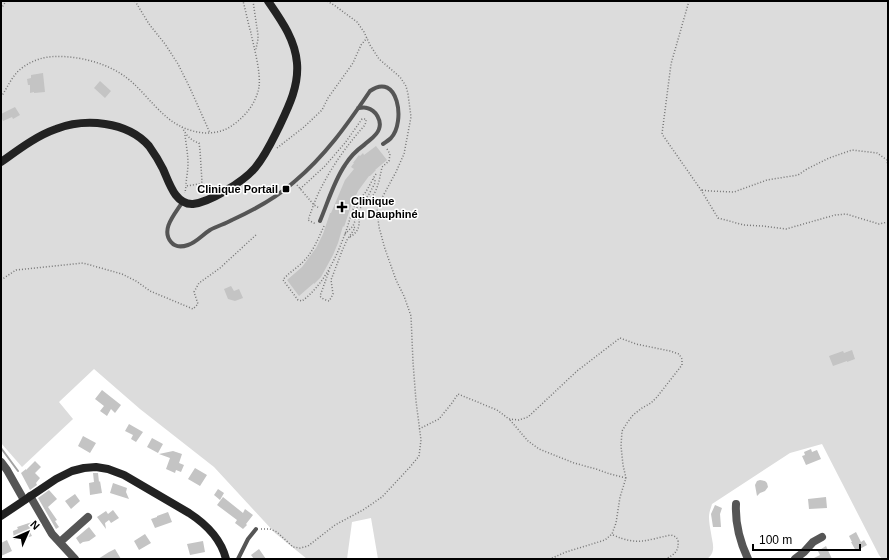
<svg xmlns="http://www.w3.org/2000/svg" width="889" height="560" font-family="Arial,sans-serif">
  <style>
    .green { fill: #dcdcdc }
    .lines { fill: none; stroke-linecap: round; stroke-linejoin: round }
    .stream { stroke: #a3a3a3; stroke-width: 2 }
    .building { fill: #c4c4c4 }
    .path { stroke: #777; stroke-width: 1.5; stroke-dasharray: 1 2; stroke-linecap: butt }
    .lane { stroke: #555; stroke-width: 4 }
    .street { stroke: #555; stroke-width: 8 }
    .secondary { stroke: #222; stroke-width: 8 }
    .poi-dot { fill: #000; stroke: #fff; stroke-width: 1.5 }
    .labels { text-anchor: middle; dominant-baseline: central; stroke-width: 3; stroke-linejoin: round; paint-order: stroke }
    .poi-label { font-size: 11px; font-weight: bold; fill: #000; stroke: #fff; text-anchor: end }
  </style>
  <rect width="100%" height="100%" fill="#fff"/>
  <path class="green" d="M1,1H888V559H882L879,555L822,444L790,453L712,504C711,508 709,512 709,517C709,522 710,528 711,533C712,542 717,552 707,559H378L371,518L352,522L347,559H307L275,533L214,467L140,409L94,369L59,402L73,419L22,467L1,443Z"/>
  <g class="lines">
    <path class="stream" d="M1,448L18,471"/>
  </g>
  <path class="building" d="M43,73L45,92L34,93V92L30,93V85H28L27,79L31,78V75Z
    M100,81L111,91L105,98L94,88Z
    M15,107L20,115L13,119L12,117L3,121L1,117V114Z
    M376,146L387,160L375,170H376L370,176H369L358,191L351,206L344,227L343,226L338,243L333,255L321,277L314,284V283L299,296L287,280L302,267L316,248L323,234L330,213H331L345,180L354,169L351,167L354,163H353L359,155L360,156L363,153L364,155Z
    M231,286L234,291L239,289L243,298L235,301L228,299L224,289Z
    M852,350L855,359L847,362V361L833,366L829,356L843,351L844,353Z
    M102,390L121,405L115,413L111,409L107,416L100,411L104,406L95,399Z
    M129,424L143,432L136,442L131,439L133,435L125,431Z
    M83,436L96,443L90,453L78,446Z
    M152,438L163,444L158,453L147,447Z
    M811,449L812,452L817,450L821,459L806,465L802,456L805,455L804,452Z
    M173,451L182,454L179,463L184,465L181,472L176,470L175,473L166,469L170,458L159,454Z
    M35,461L41,467L35,473L40,478L36,483L37,485L30,490L21,473L26,469V470Z
    M195,468L207,475L200,486L188,479Z
    M93,473H98L99,482L100,481L102,493L90,495L89,483L94,482Z
    M760,480L765,481L767,483L768,487L765,491L760,493L757,496L755,485L757,481Z
    M113,483L127,488L126,492L129,499L110,493Z
    M218,489L224,493L220,500L214,495Z
    M49,490L57,499L48,507L57,520L55,521L59,527L56,529L38,498Z
    M75,494L80,501L71,509L65,501Z
    M223,497L243,513L245,509L253,515L246,524L247,525L243,529L235,523L237,520L217,505Z
    M826,497L827,508L809,509L808,499Z
    M715,505L722,508L720,514L721,527H713L711,514Z
    M113,510L119,518L111,523L109,520L105,523L106,529L97,517L106,511L108,514Z
    M168,512L172,522L155,528L151,519L157,517V516Z
    M32,522L34,528L29,530L32,536L20,540L19,538L14,540L13,531L18,529L17,527Z
    M89,527L96,536L89,541L83,542L80,544L76,538Z
    M856,532L861,542L864,540L867,545L856,551L851,542H852L849,536Z
    M145,534L151,543L139,550L134,541Z
    M7,540L12,551L1,556V543Z
    M203,541L205,552L190,555L187,544Z
    M826,546L832,559H812L820,555L818,551Z
    M115,549L121,559H98L109,552Z
    M259,549L266,559H254L251,555Z"/>
  <g class="lines">
    <path class="path" d="M135,1L149,24L165,44L178,64L189,86L210,133
      M253,1L258,35V39L256,49
      M689,1L671,64L662,134L701,190L718,218L744,225L762,226L786,229L835,215L846,214L879,224L888,222
      M1,9L6,1
      M1,97C8,87 12,75 22,68C40,54 61,55 83,59C102,63 119,70 134,84C148,97 163,118 180,126C195,134 215,136 230,127C244,118 256,104 259,87C261,72 254,48 251,33C248,23 246,12 243,1
      M182,127C186,135 190,140 199,143L200,150L202,182L199,184L186,186L185,193
      M185,135C186,144 188,154 188,164C188,171 186,179 186,186
      M277,148L304,127L322,110L328,98L353,63L361,45L367,38
      M297,185L314,205L319,208
      M300,189L324,167L345,143L362,119H366V121L365,125C346,146 330,169 318,194C314,203 311,212 308,220L316,224
      M702,190L709,191L734,192L767,180L798,175L807,169L829,158L852,150L877,153L887,160L888,168
      M324,226C318,239 313,252 303,262C297,268 287,274 283,280L298,300L302,301C324,285 337,256 346,231C349,223 351,213 355,205C357,200 362,197 365,193C369,187 372,180 376,174
      M345,234L353,226L355,221V212L358,206L368,196L375,183V180L373,179
      M350,237C357,233 360,227 359,219C359,217 358,215 358,213C360,205 370,200 374,194C379,185 380,176 382,167L389,161L390,154L387,149
      M329,271L320,296C322,299 326,300 329,301L331,298L333,294L331,280L342,251L347,240L355,228L353,226
      M1,280L16,270L83,263L122,274L136,281L150,291L193,309L198,304L194,292L199,283L220,268L257,234
      M510,420L528,441L539,449L574,463L596,469L610,474L626,478
      M419,429L439,419L452,403L458,394L497,410L509,419L519,420L528,417L577,371L620,338L636,344L670,351L679,354L682,359V365L657,397L651,403L642,408L633,415L627,423L622,431L621,446L623,465L626,478L620,497L616,523L612,534L605,540L566,552L550,559
      M261,529H270L277,532L293,547L300,548L308,546L335,525L363,510L382,497L410,467L419,456L421,440L416,401L413,362L411,316L404,296L396,280L385,249L379,227L377,211L383,196L396,172L404,154L411,117L408,94L406,86L400,77L379,59L370,45L364,32L357,22L334,5L327,1
      M613,535C638,546 646,540 671,535L676,537L678,540C679,551 675,554 666,559"/>
    <path class="lane" d="M183,201C176,213 160,229 171,242C175,247 182,247 188,245C197,242 202,235 210,230C217,226 225,224 232,220C254,210 276,198 294,182C325,156 347,125 370,91C398,71 406,122 391,138C389,140 386,142 383,144
      M320,221C328,202 334,181 345,165C350,157 357,150 364,145C369,140 377,136 379,129C382,121 376,110 367,108C364,107 361,108 358,108
      M238,559L248,539L256,529"/>
    <path class="street" d="M1,462L7,470L24,500
      M30,496L52,534L75,559
      M736,504C735,523 740,542 748,559
      M60,542L88,517
      M795,559L804,552L813,542L822,537"/>
    <path class="secondary" d="M1,162C18,150 36,136 56,129C85,118 127,121 149,146C154,153 159,161 163,169C169,182 175,205 193,204C210,202 243,182 255,168C265,156 271,143 278,129C288,108 299,87 297,63C295,39 281,20 268,1
      M1,516L56,479L72,471L84,468L96,467L108,469L124,475L189,513C206,524 221,539 226,559"/>
  </g>
  <g class="poi-dot">
    <rect x="282" y="185" width="8" height="8" rx="2"/>
    <path d="M340 201h4v4h4v4h-4v4h-4v-4h-4v-4h4z"/>
  </g>
  <g class="labels">
    <g class="poi-label">
      <text x="278" y="189">Clinique Portail</text>
      <text x="351" y="201" text-anchor="start">Clinique<tspan x="351" dy="13">du Dauphiné</tspan></text>
    </g>
  </g>
  <rect width="889" height="560" fill="none" stroke="#000000" stroke-width="4"/>
  <g transform="translate(28 532) rotate(45)" stroke="#ffffff" stroke-width="3" paint-order="stroke">
  <path d="M0-3L7 15L0 10L-7 15Z" fill="#000000"/>
  <text y="-6" font-size="11" font-weight="bold" text-anchor="middle" fill="#000000">N</text>
  </g>
  <path d="M753 544v6h107v-6" fill="none" stroke="#000000" stroke-width="2"/>
  <text x="759" y="544" font-size="12" fill="#000000" stroke="#ffffff" stroke-width="3" paint-order="stroke">100 m</text>
</svg>
